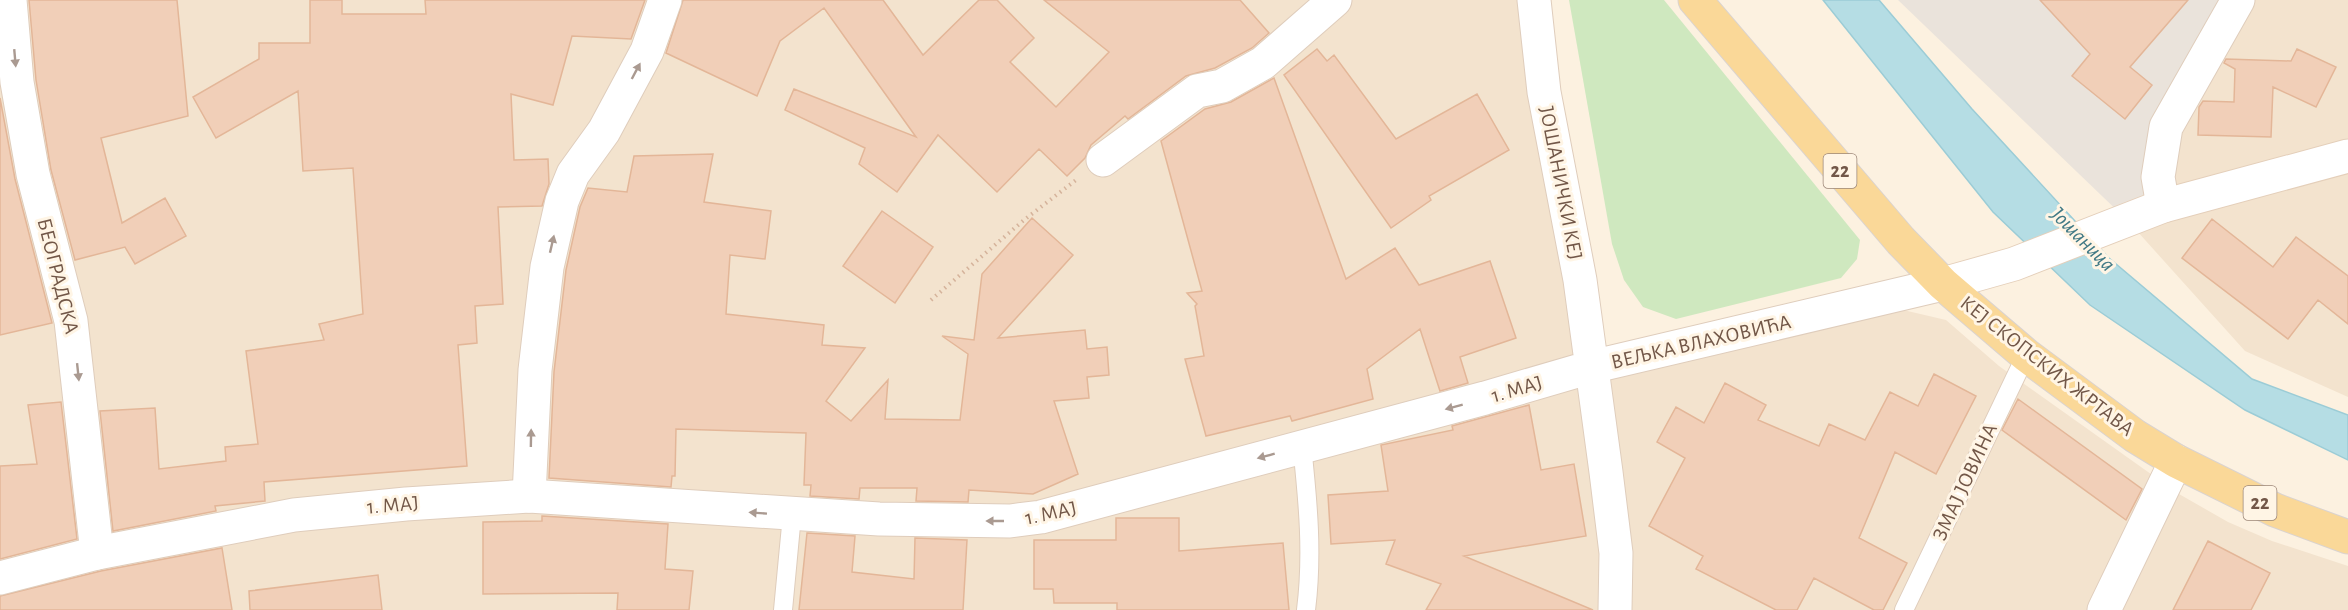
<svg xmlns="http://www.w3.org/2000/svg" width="2348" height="610" font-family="'Alegreya Sans',sans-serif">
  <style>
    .residential { fill: #f3e3ce }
    .industrial { fill: #eae3db }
    .green { fill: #cfe8bf }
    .water { fill: #b5dde4; stroke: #9bccd6; stroke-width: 1.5 }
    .building { fill: #f1cfb8; stroke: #e3b698; stroke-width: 1.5 }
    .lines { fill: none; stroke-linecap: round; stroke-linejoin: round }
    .service-casing { stroke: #dfcdbc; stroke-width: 20 }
    .minor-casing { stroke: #dfcdbc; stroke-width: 35 }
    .tertiary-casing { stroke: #dfcdbc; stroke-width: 35 }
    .secondary-casing { stroke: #e4cfba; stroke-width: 35 }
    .primary-casing { stroke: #dad3cf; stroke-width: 35 }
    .path { stroke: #d5b39b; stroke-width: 4; stroke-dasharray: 1.5 4.5; stroke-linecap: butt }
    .service { stroke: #fff; stroke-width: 18 }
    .minor { stroke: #fff; stroke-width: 33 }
    .tertiary { stroke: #fff; stroke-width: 33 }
    .secondary { stroke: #fff; stroke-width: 33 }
    .primary { stroke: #fad898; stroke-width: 33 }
    .oneway { fill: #aa9a91 }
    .labels { text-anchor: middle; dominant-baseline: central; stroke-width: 6; stroke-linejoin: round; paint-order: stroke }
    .shield { fill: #fff5e5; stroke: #9c8677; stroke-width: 1.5 }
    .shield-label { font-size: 20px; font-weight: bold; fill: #725748 }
    .street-label { font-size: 21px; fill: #725748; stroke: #fff5e5 }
    .water-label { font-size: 22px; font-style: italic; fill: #417985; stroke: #fff5e5 }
  </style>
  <rect width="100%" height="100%" fill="#fcf1e0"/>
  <path class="residential" d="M0,0H1534L1591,366L1869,302L1946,320L1999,366L2179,494L2228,522L2272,541L2348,566V610H0Z
    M2238,0H2348V397L2245,351L2128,221L2158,177Z"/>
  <path class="industrial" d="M1898,0H2238L2158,177L2128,221Z"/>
  <path class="green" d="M1569,0H1664L1860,240L1857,259L1841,278L1676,319L1643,307L1624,280L1612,244Z"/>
  <path class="water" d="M1823,0H1879L1972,109L2109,258L2252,379L2348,415V460L2245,410L2090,305L1993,212Z"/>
  <path class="building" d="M29,0H177L188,116L101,138L122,223L165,198L186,236L135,264L125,247L75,260L51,170L36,80Z
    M310,0H342V14H426L425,0H645L631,39L572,36L553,105L511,94L514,160L548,159L549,184L542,206L498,207L503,304L475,306L477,343L458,345L467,466L264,482L265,501L215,506L216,511L113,531L100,411L155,408L159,469L226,461L225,447L258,444L246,351L324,340L319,324L363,314L353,168L303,171L298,91L216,138L193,97L259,59V43H310Z
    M683,0H883L923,55L979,0H997L1034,38L1010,62L1056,107L1109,52L1044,0H1240L1269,33L1252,48L1215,68L1186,76L1128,119L1125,116L1091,145L1085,158L1067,176L1039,149L997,192L938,135L897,192L859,164L865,148L785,110L794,89L916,137L824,8L780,41L757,96L666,53Z
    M2040,0H2188L2130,67L2152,85L2125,119L2072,76L2090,54Z
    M1317,49L1327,61L1334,55L1396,139L1477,94L1509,150L1429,196L1431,200L1391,228L1284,75Z
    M2297,49L2336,67L2316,107L2273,87L2271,137L2198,135L2199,107L2203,101L2234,102L2235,69L2224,63L2226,59L2291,61Z
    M1274,78L1346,279L1395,248L1419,285L1490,261L1516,338L1460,357L1468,383L1440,391L1420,329L1367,369L1373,399L1292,421L1290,416L1206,436L1185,359L1204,356L1195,306L1197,304L1187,293L1202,291L1161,141L1205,109L1231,102Z
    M0,98L15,179L52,323L0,335Z
    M713,154L704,202L771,211L765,259L730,255L726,314L824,325L822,345L865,348L826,401L851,421L888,380L885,419L960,420L968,354L942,336L974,340L982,274L1032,218L1073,255L998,338L1085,330L1087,349L1107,347L1109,375L1087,377L1089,398L1054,401L1078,474L1033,494L969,490L968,502L916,501L917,488H860L859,499L810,496L811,485H804L806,433L676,429L675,476H672L671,487L549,478L554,372L566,270L580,207L588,188L627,192L634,156Z
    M882,211L933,247L895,303L843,266Z
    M2212,219L2273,267L2296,237L2348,276V324L2318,300L2288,339L2182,258Z
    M1934,374L1976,396L1936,474L1895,452L1859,538L1907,563L1883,610H1874L1814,578L1797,610H1776L1696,569L1703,556L1649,526L1685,458L1657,442L1676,407L1704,423L1725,383L1766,405L1758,420L1819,446L1829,424L1865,440L1890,392L1918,406Z
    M2018,399L2142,489L2126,520L2002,430Z
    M61,402L77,539L0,559V466L37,464L28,405Z
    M1529,405L1541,470L1574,464L1586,536L1464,556L1593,610H1426L1441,584L1386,564L1395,540L1331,544L1328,495L1388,491L1381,445L1453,430L1452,426Z
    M542,516L668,524L665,569L693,571L689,610H617L618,593L483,594V522L542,521Z
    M1116,518H1179V551L1283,543L1289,610H1117V603H1054L1053,589H1034V540H1116Z
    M807,533L855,536L852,572L914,579L915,538L967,540L963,610H799Z
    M2208,541L2270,573L2251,610H2173Z
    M222,548L232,610H0V596L101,571Z
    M378,575L382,610H250L249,591Z"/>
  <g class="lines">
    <defs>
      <path id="service" d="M1302,446C1308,502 1313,555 1306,610
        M783,610L792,515
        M1904,610L2026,355"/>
      <path id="minor" d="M10,0L17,82L33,174L71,321L97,553
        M1103,160L1197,91L1222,86L1263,63L1335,0
        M2163,206L2158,177L2166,127L2238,0
        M529,496L535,370L547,267L562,201L573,174L604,131L647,51L665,0
        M2104,610L2176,461"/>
      <path id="tertiary" d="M1534,0L1544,92L1580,280L1606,472L1616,553L1615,610
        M0,578L97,553L294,515L406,504L529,496L879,519L1010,521L1041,517L1485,398L1591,367L1943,284"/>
      <path id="secondary" d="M1943,284L2014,264L2163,206L2348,156"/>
      <path id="primary" d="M1695,0L1901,241L1943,284L2026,355L2135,436L2176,461L2275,510L2348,537"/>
    </defs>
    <use href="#service" class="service-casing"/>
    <use href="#minor" class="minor-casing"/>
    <use href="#tertiary" class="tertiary-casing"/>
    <use href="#secondary" class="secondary-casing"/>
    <use href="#primary" class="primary-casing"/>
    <path class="path" d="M931,300L1024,220L1076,180"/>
    <use href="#service" class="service"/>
    <use href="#minor" class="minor"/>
    <use href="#tertiary" class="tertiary"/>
    <use href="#secondary" class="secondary"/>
    <use href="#primary" class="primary"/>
  </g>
  <defs><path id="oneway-solid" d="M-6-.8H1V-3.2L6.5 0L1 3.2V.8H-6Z" transform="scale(1.5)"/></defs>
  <g class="oneway">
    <use href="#oneway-solid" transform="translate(15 58) rotate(85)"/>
    <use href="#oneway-solid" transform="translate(636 71) rotate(-62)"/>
    <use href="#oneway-solid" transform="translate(552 244) rotate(-77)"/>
    <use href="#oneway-solid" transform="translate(78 372) rotate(84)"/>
    <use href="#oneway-solid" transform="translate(1454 407) rotate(165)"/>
    <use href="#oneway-solid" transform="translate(531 438) rotate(-89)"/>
    <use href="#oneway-solid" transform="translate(1266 456) rotate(165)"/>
    <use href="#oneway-solid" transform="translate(758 513) rotate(-176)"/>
    <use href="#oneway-solid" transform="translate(995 521) rotate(180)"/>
  </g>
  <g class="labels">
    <g class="shield">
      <rect x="1823.5" y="154" width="33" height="34" rx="4.5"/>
      <rect x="2243.5" y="486" width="33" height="34" rx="4.5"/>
    </g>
    <g class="shield-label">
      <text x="1840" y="171">22</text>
      <text x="2260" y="503">22</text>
    </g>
    <g class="street-label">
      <text transform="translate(1561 183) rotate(79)">ЈОШАНИЧКИ КЕЈ</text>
      <text transform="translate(58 276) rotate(76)">БЕОГРАДСКА</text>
      <text transform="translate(1701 342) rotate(-13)">ВЕЉКА ВЛАХОВИЋА</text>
      <text transform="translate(2047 366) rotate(38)">КЕЈ СКОПСКИХ ЖРТАВА</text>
      <text transform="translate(1517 389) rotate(-16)">1. МАЈ</text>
      <text transform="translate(1965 482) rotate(-65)">ЗМАЈ ЈОВИНА</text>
      <text transform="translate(393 505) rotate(-5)">1. МАЈ</text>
      <text transform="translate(1051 513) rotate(-12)">1. МАЈ</text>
    </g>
    <g class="water-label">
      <text transform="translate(2083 239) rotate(45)">Јошаница</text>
    </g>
  </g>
</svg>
